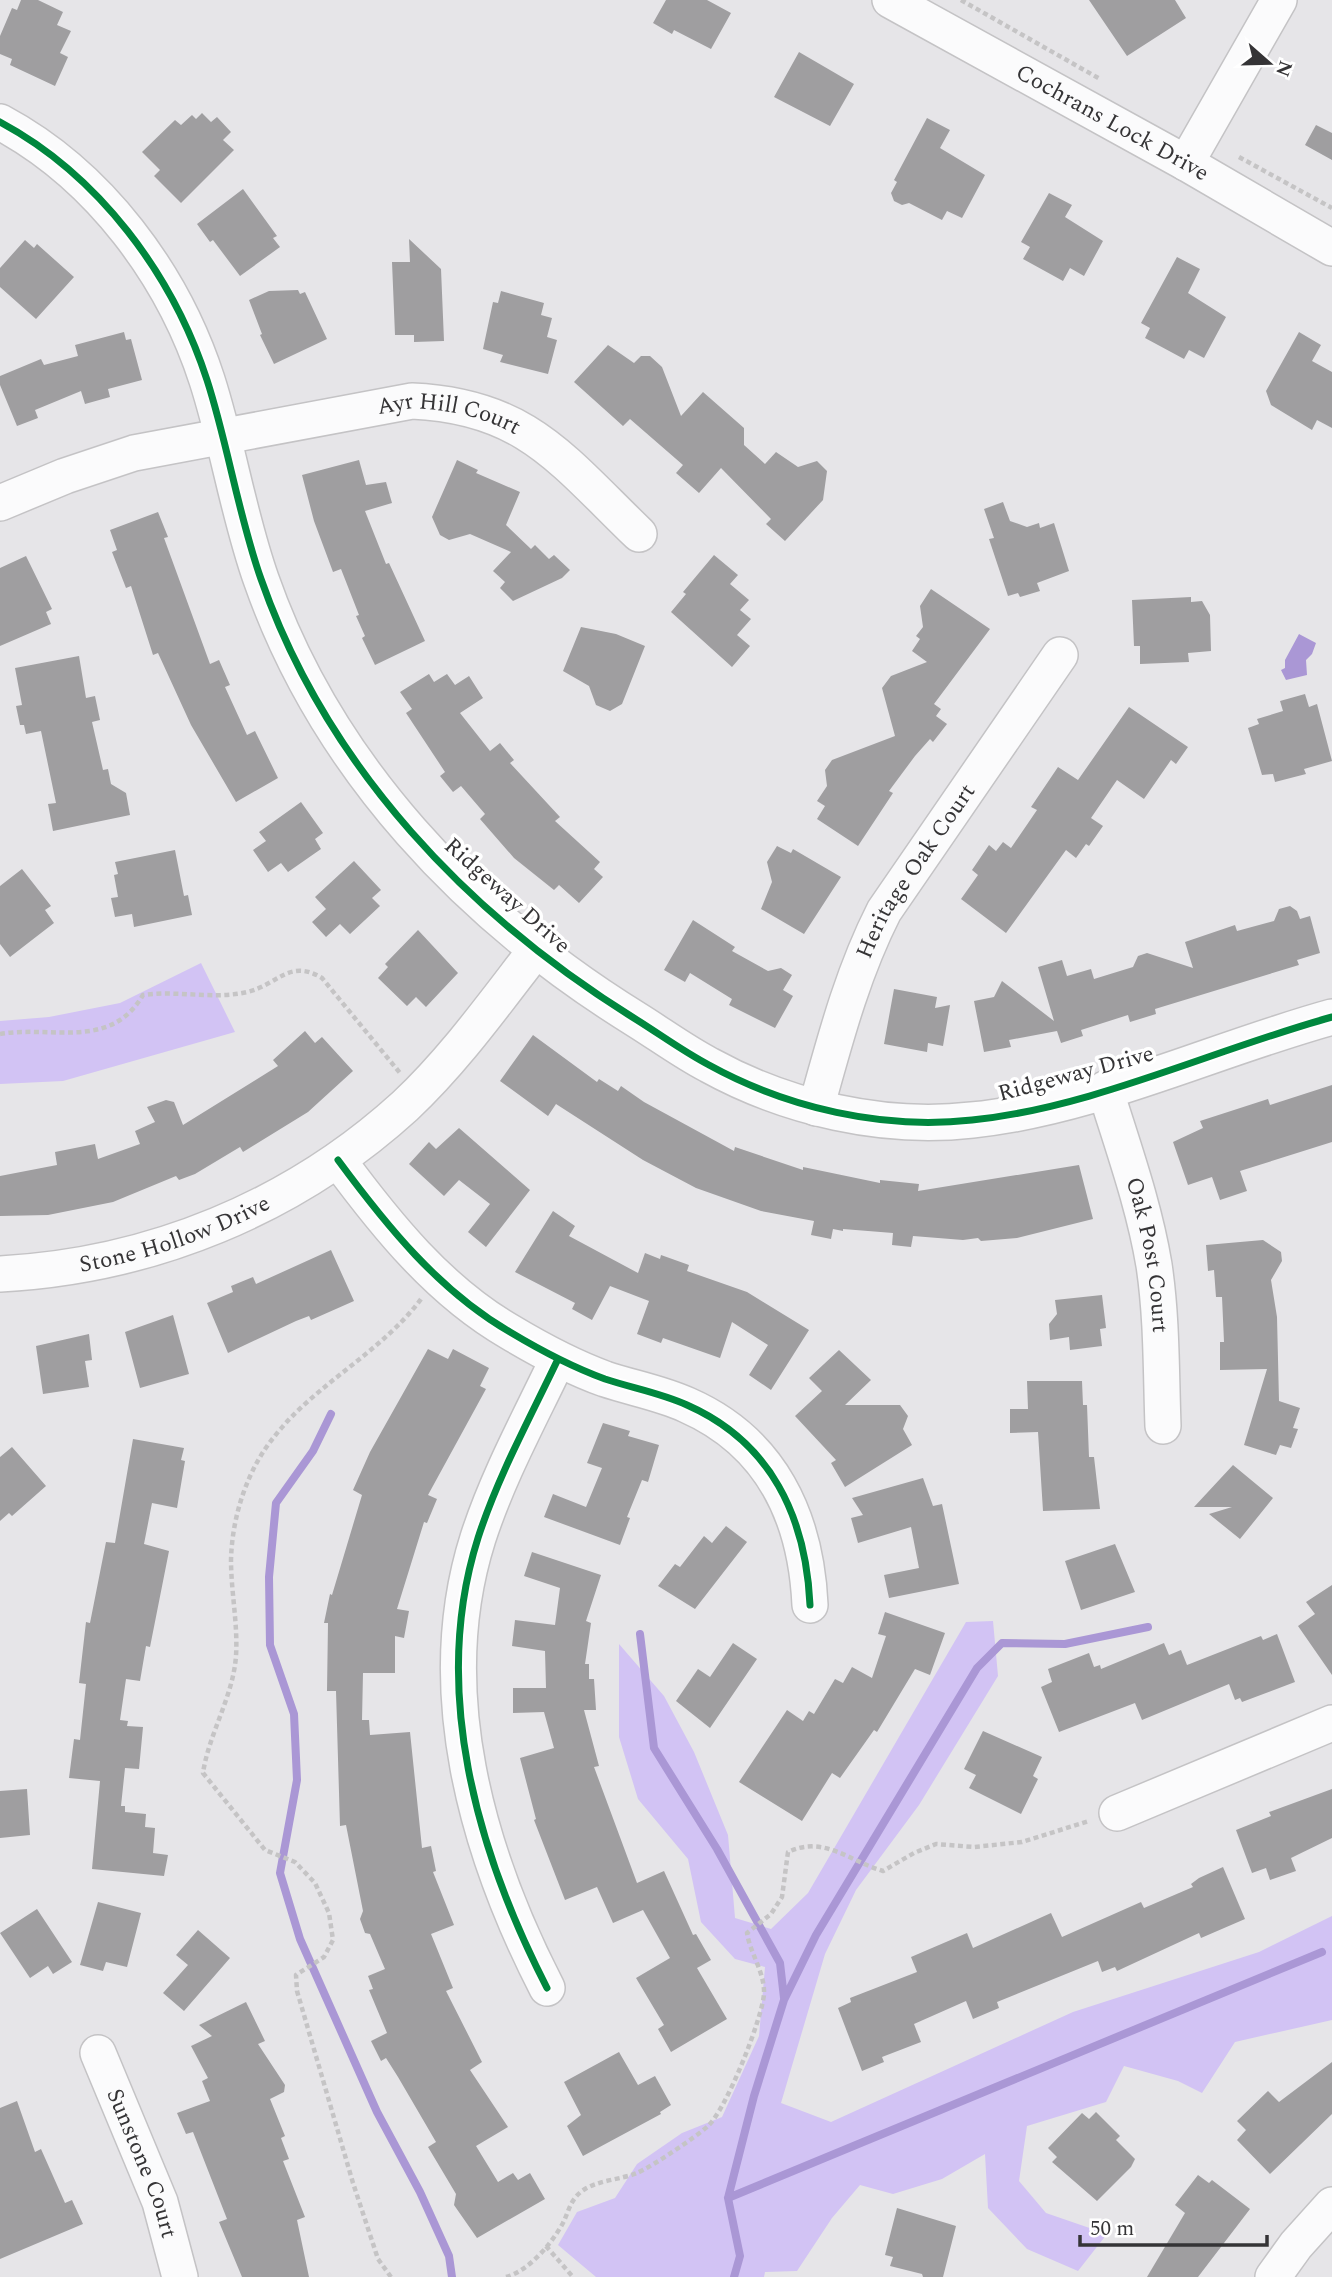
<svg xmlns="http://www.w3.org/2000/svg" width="1332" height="2277" font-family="Spectral,serif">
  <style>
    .green { fill: #d2c3f4 }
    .water { fill: #aa97d5 }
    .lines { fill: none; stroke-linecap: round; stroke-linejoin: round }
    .stream { stroke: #aa97d5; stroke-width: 8 }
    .building { fill: #9f9ea0 }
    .minor-casing { stroke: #c4c3c5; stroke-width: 38 }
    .path { stroke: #c5c4c5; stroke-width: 4.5; stroke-dasharray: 5 3.5; stroke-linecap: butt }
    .minor { stroke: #fbfbfc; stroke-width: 35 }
    .cycleway-casing { stroke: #fff; stroke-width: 11 }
    .cycleway { stroke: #00873e; stroke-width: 7 }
    .labels { text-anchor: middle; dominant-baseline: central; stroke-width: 7; stroke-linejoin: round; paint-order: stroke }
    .street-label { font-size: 23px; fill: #353436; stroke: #fff }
  </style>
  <rect width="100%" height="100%" fill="#e6e5e8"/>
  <path class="green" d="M201,963L235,1032L63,1081L0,1084V1021L49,1017L120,1003Z
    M993,1621L998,1676L919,1805L856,1890L825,1954L781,2103L831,2122L1073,2012L1259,1952L1332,1916V2020L1235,2042L1202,2093L1178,2081L1124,2066L1106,2102L1027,2126L1019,2181L1046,2213L1107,2234L1078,2271L1027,2249L988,2208L985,2154L942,2179L893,2194L860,2185L832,2218L797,2271L765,2272L764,2277H596L558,2245L577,2212L615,2198L637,2164L682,2133L722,2117L759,2036L765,1967L735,1959L701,1922L688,1859L638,1799L619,1737V1644L664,1696L694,1752L728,1835L735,1918L771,1929L808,1893L966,1622Z"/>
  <path class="water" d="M1299,634L1316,643L1312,654L1306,660L1307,675L1286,680L1281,670L1285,668V660Z"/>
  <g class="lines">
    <path class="stream" d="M331,1414L313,1451L276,1503L269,1577L270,1645L294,1714L297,1780L280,1873L300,1939L377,2112L420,2192L449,2256L452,2277
      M640,1634L654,1748L717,1849L780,1963L784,1998
      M728,2198L1322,1952
      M734,2277L740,2256L728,2198L754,2096L784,2000L816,1935L977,1668L1002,1643L1065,1644L1148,1627"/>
  </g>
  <path class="building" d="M21,0H38L63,12L57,25L71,31L60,53L68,57L55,86L10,65L12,59L0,54V36L12,8L17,10Z
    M666,0H707L731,13L711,49L674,30L672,34L653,23Z
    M1089,0H1175L1186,18L1127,56Z
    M799,52L854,84L830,126L774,97Z
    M202,113L211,122L217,117L231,132L223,140L234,150L181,203L154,176L160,170L142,152L175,120L181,125L192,115L196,119Z
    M927,118L950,130L940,148L985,175L962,218L947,211L942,220L909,203L902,205L894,201L891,193L897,182L894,180Z
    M1316,125L1332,133V160L1305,145Z
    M243,189L277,236L273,238L280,247L240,276L213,240L210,242L197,224Z
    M1049,193L1072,205L1065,217L1103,241L1084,276L1070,268L1063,281L1023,259L1030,247L1021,242Z
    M409,239L441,269L444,341L414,342V335H395L392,262H410Z
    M25,240L34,248L37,244L74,277L36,319L0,287V268Z
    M1177,257L1200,269L1188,293L1226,317L1204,358L1189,350L1184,359L1145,338L1150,328L1141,323Z
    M298,290L300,294L305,292L327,339L274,364L260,335L262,334L249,300L269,291Z
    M501,291L544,303L541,315L552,318L547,337L557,340L548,374L500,362L503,355L483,349L493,302L498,303Z
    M124,332L126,340L131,339L142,380L108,389L110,397L85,404L81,391L35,410L38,418L17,426L0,385V376L41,359L44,365L78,356L75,345Z
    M1299,332L1321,345L1312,361L1332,372V428L1317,420L1312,430L1271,405L1266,391Z
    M608,345L634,363L641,356H650L662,367L681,416L703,392L744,428V445L765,464L776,452L798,467L817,461L827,471L823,500L785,541L766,524L771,519L721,468L699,493L676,473L683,465L630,419L623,426L574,382Z
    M359,460L366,485L386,482L392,503L365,511L386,564L389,563L425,641L375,665L362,638L365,636L356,616L359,615L341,569L333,572L314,521L302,475Z
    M457,460L478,470L476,473L520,492L506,525L531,549L535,545L549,559L554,555L570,570L562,578L513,601L500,588L505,582L493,571L511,552L470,534L449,540L440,535L432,517Z
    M1003,502L1010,521L1027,527L1039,523L1040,528L1054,523L1069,571L1037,583L1040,591L1020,597L1018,593L1008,596L989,539L994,538L984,509Z
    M158,512L168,537L164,538L210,664L219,660L230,685L225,687L247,735L255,731L278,778L236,802L191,725L158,653L153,655L131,586L126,588L112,552L117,550L110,530Z
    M714,555L738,575L730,584L749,600L740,610L751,619L737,635L750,646L732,667L671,612L686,594L683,592Z
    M26,556L52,609L46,612L51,624L0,646V568Z
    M931,589L990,629L934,704L941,709L936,716L947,724L933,742L930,739L915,756L889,791L893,793L858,846L817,819L825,806L817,801L827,786L825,770L832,760L895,736L882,688L891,676L927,662L912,651L920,639L916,636L923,627L920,606Z
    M1191,597V602L1202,601L1210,615L1211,651L1188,653L1189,662L1140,664V646H1134L1132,600Z
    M581,627L616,634L645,646L622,704L610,711L596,705L589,686L563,671Z
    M79,656L86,698L95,696L100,720L92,722L103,770L108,769L111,784L126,793L130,815L53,831L48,804L56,803L41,731L26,734L24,725H20L16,706L22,705L15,668Z
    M429,674L434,682L447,674L455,685L469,676L483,698L460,713L490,751L500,743L514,760L510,763L560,817L555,821L600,862L594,869L603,877L579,903L559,885L554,890L514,858L480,819L485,814L461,786L453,792L440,776L445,772L406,713L412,709L400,692Z
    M1305,694L1309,707L1317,704L1332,761L1304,769L1306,774L1275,782L1273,774L1262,775L1248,728L1259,724L1257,719L1283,711L1280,701Z
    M1129,707L1188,747L1176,764L1171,760L1144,799L1117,780L1091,818L1103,826L1089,846L1086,844L1076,858L1066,850L1006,933L961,899L978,875L972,870L989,845L996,851L1003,842L1011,848L1037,810L1031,807L1058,767L1078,780Z
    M301,802L323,833L315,839L321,849L288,872L281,863L268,872L253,850L266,841L259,832Z
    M777,846L791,853L793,849L841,877L804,934L761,909L772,882L767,862Z
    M175,850L184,896L188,895L192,915L134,927L132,914L115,917L111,898L118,897L114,875L118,874L115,862Z
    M354,861L381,890L372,898L380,906L350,934L340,924L326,937L312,922L326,909L315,897Z
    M22,869L51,906L45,910L54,923L10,957L0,944V886Z
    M1290,906L1297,911L1300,919L1310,916L1320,953L1297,960L1299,965L1155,1009L1156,1014L1130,1022L1128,1015L1081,1030L1083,1036L1061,1043L1057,1031L1009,1040L1011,1047L984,1052L974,1001L994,997L1002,981L1054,1021L1038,967L1062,960L1067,976L1091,969L1094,979L1133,967L1138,956L1147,953L1193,968L1185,942L1235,925L1237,931L1274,921L1279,909Z
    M693,920L735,947L732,951L768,971L781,968L792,975L783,990L793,996L775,1028L729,1005L732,999L690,973L685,982L664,970Z
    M418,930L458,973L426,1007L416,997L407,1006L378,978L388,967L385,964Z
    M894,989L937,997L935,1008L950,1005L943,1046L928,1043L927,1052L884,1044Z
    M305,1031L315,1043L322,1037L353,1071L308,1112L243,1152L240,1147L195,1174L179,1180L176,1176L113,1202L48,1215L0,1216V1176L57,1165L55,1152L95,1144L98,1159L140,1144L135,1131L155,1122L147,1107L166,1100L174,1102L183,1125L278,1066L273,1060Z
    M533,1035L597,1082L599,1079L618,1091L621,1086L644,1102L734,1151L735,1147L803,1170V1167L880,1183V1180L919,1184L918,1191L1079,1165L1093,1219L1017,1238L981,1241L978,1238L963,1240L913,1236L911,1247L892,1245L893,1233L843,1229V1231L833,1229L831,1239L811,1235L814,1221L761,1211L696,1188L643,1160L556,1104L548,1116L500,1081Z
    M1332,1085V1142L1240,1171L1247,1191L1220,1200L1212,1177L1188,1185L1173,1142L1203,1128L1200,1121L1268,1099L1270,1105Z
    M459,1128L530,1190L486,1247L468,1232L490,1204L459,1180L444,1196L409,1164L429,1142L436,1149Z
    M553,1211L575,1226L569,1236L638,1273L645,1253L660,1259L661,1255L689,1265L687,1271L747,1292L809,1330L771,1390L749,1375L768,1345L732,1322L720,1358L663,1338L661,1343L637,1334L649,1301L610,1286L592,1320L572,1309L575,1303L515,1272Z
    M1263,1240L1281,1252L1282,1261L1271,1280L1277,1317L1279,1401L1300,1408L1293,1428L1298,1429L1291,1448L1280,1445L1276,1455L1244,1445L1267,1369L1220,1370V1342H1224L1222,1297H1216L1214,1270L1208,1271L1206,1245Z
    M331,1250L354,1301L311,1320L309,1316L296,1321L228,1353L207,1303L233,1292L231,1286L253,1277L256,1284Z
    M1102,1295L1106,1328L1100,1329L1102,1346L1070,1350L1069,1337L1050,1340L1049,1324L1057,1314L1055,1300Z
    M173,1315L189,1374L140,1388L125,1332Z
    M89,1334L92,1360L85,1361L89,1387L43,1394L36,1346Z
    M428,1349L448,1359L453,1349L489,1368L480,1386L486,1389L428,1495L437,1499L427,1523L424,1522L397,1609L409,1611L404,1638L395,1636V1673H363L362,1720H369L370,1735L410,1732L422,1848L431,1846L436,1871L433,1872L454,1925L431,1934L453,1988L446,1991L482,2062L470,2070L508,2127L476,2146L498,2182L513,2173L518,2180L530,2173L545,2199L477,2238L454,2205L456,2194L428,2147L436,2142L398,2077L386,2058L381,2061L371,2041L387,2033L369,1990L373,1989L368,1976L385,1969L370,1934L365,1933L360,1919L363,1911L346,1825L340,1826L336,1691H327L328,1623H324L330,1594L332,1595L362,1495L353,1490L370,1452Z
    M839,1350L871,1380L845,1405H900L908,1416L903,1429L912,1445L845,1487L831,1463L836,1460L795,1416L822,1391L809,1378Z
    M1027,1381H1082L1083,1405H1087L1089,1457H1094L1100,1509L1043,1511L1038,1432L1010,1433V1409H1028Z
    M603,1423L630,1431L628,1436L659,1445L648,1482L642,1480L627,1517L630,1518L620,1545L544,1517L553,1494L586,1507L602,1468L587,1463Z
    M133,1439L184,1448L181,1460L185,1461L177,1508L152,1503L144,1544L169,1551L150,1647L146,1646L140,1681L126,1679L120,1720L128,1721L127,1726L143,1727L139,1769L125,1768L121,1806H125V1812L146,1814L145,1827L155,1828L153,1853L168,1855L164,1876L92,1869L100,1781L69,1778L74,1739L80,1740L86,1684L79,1683L86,1622L90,1623L106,1542L115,1543Z
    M12,1447L46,1486L12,1516L9,1513L0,1521V1457Z
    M1233,1465L1273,1498L1240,1539L1209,1514L1232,1507H1194Z
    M923,1478L933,1506L942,1504L959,1584L889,1598L884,1575L919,1568L911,1527L858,1543L851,1518L863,1515L852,1498Z
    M726,1526L747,1542L695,1609L658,1586L675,1564L680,1567L704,1536L712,1543Z
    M1115,1544L1135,1592L1081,1610L1065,1561Z
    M532,1552L601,1575L586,1621L591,1623L585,1664H589V1679H594L596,1710H584L599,1766L594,1767L637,1883L664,1871L693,1935L696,1934L711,1960L697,1968L727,2019L671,2052L658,2029L664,2025L636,1978L670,1958L643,1910L613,1923L597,1887L565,1900L534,1820L536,1819L520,1758L554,1748L544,1712L513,1713V1688H546L545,1651L512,1646L515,1620L555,1625L560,1588L524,1576Z
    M1332,1585V1675L1298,1626L1315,1614L1306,1602Z
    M885,1612L945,1633L930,1675L915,1669L877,1732L874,1730L840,1778L832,1773L802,1821L739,1782L787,1710L803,1721L809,1711L814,1714L835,1679L843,1683L852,1667L872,1678L886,1636L878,1634Z
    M1277,1634L1295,1682L1242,1702L1240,1698L1235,1700L1229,1684L1142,1720L1135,1703L1059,1732L1041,1687L1052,1682L1048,1669L1089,1653L1094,1667L1100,1665L1101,1669L1164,1643L1169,1655L1181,1650L1187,1665L1261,1636L1263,1640Z
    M733,1643L757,1659L710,1728L676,1701L698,1669L710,1677Z
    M983,1731L1042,1757L1033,1776L1038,1779L1021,1814L969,1788L976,1775L964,1769Z
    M27,1789L30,1835L0,1838V1791Z
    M1332,1789V1838L1291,1858L1296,1871L1270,1880L1266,1868L1252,1873L1236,1830L1271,1816L1269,1812Z
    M1223,1867L1245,1919L1201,1938L1199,1933L1117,1971L1115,1967L1102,1972L1098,1961L997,2002L999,2008L973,2019L966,2001L914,2024L921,2042L882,2057L884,2062L862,2071L838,2008L851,2002L850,1998L917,1972L911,1957L967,1933L973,1948L1051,1913L1062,1937L1141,1902L1144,1908L1193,1887L1191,1884L1199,1878Z
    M98,1902L141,1913L127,1967L106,1962L103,1971L80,1965Z
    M37,1909L72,1962L53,1974L48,1966L30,1978L0,1933Z
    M198,1930L230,1958L184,2011L163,1993L188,1965L176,1955Z
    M246,2002L265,2041L258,2044L285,2085L284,2092L270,2099L285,2136L281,2138L289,2159L283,2161L305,2217L297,2220L309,2277H242L219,2222L227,2219L193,2132L186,2134L177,2113L210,2101L202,2081L208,2078L191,2046L212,2036L199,2025Z
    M619,2052L638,2085L655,2076L671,2105L660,2112L661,2114L583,2156L567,2126L581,2115L564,2082Z
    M1332,2062V2114L1270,2174L1237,2140L1246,2130L1237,2121L1268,2091L1279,2102Z
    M17,2101L35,2152L41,2149L65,2203L72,2200L83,2224L0,2259V2108Z
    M1096,2112L1120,2136L1116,2140L1135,2159L1131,2167L1097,2201L1052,2162L1057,2157L1048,2148L1082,2113L1089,2119Z
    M1198,2175L1209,2183L1212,2180L1250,2209L1198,2277H1147L1185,2213L1175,2205Z
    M897,2208L956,2226L943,2277H923L922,2274L890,2266L893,2257L885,2255Z"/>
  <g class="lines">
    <defs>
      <g id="minor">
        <path id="s1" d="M890,0L1186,163L1332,248"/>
        <path d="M0,122C99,175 173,275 207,380C228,445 238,514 261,579C327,768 470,917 637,1020C661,1035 684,1052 709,1065C787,1108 883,1130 972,1120C1092,1108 1215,1049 1332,1017"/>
        <path d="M1186,163L1279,0"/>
        <path id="s2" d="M0,503L65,476L134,453L412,401C526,406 562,460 639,534"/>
        <path id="s3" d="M1105,1089C1123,1147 1144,1205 1154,1265C1162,1318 1161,1372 1163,1426"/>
        <path id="s4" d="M816,1108C835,1040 852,974 884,911L1060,655"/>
        <path d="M338,1160C386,1225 439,1291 510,1332C540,1350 572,1367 605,1379C632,1388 661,1393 687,1405C771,1442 806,1517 810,1605"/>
        <path id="s5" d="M0,1274C151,1266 293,1208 405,1106C454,1060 494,1004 535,951"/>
        <path d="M1117,1813L1332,1723"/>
        <path d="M547,1988C477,1852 430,1689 478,1538C498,1476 530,1418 558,1359"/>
        <path id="s6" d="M98,2053L160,2202L180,2277"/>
        <path d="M1273,2277L1296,2245L1332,2205"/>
      </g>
    </defs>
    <use href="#minor" class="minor-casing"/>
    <path class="path" d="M961,0L1100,79
      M1239,157L1332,208
      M0,1034C52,1025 110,1051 143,995C178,990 213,1000 247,992C278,985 289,958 322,978L400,1073
      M546,2246L573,2277
      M391,2277L378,2259L353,2183L297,1991L296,1975L324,1957L333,1940L329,1913L315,1883L295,1862L265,1850L203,1773C209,1733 233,1697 236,1656C238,1624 231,1592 231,1560C232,1517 247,1470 274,1437C315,1384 381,1353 421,1299
      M506,2277C529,2271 552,2243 563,2223C569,2211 570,2200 582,2191C597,2180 620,2180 637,2173C653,2166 696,2137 708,2126C727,2108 762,2019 764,1994C765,1973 750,1953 747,1933L771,1914L782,1897L788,1852C824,1835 849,1861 883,1871L914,1853L936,1844L974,1847L1022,1842L1089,1821"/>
    <use href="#minor" class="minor"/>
    <defs>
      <path id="cycleway" d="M0,122C99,175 173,275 207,380C228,445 238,514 261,579C327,768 470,917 637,1020C661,1035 684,1052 709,1065C787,1108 883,1130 972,1120C1092,1108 1215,1049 1332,1017
        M338,1160C386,1225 439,1291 510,1332C540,1350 572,1367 605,1379C632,1388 661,1393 687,1405C771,1442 806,1517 810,1605
        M547,1988C477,1852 430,1689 478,1538C498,1476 530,1418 558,1359"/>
    </defs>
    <use href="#cycleway" class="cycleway-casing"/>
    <use href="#cycleway" class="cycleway"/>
  </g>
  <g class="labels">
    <g class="street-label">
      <text stroke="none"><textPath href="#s1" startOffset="254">Cochrans Lock Drive</textPath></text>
      <text stroke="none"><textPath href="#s2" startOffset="464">Ayr Hill Court</textPath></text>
      <text stroke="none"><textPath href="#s4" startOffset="259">Heritage Oak Court</textPath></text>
      <text transform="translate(507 896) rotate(42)">Ridgeway Drive</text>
      <text transform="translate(1076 1074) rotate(-15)">Ridgeway Drive</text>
      <text stroke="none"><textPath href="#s5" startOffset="180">Stone Hollow Drive</textPath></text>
      <text stroke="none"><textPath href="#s3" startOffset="172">Oak Post Court</textPath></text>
      <text stroke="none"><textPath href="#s6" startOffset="119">Sunstone Court</textPath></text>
    </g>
  </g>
  <g transform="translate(1269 63) rotate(110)" stroke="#ffffff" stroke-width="5" paint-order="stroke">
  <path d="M0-5L12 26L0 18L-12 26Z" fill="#353436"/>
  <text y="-10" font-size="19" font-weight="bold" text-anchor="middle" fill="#353436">N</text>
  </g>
  <path d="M1080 2235v10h187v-10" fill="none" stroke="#353436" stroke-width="3.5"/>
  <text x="1090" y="2235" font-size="21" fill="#353436" stroke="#ffffff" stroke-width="5" paint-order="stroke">50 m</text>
</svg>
